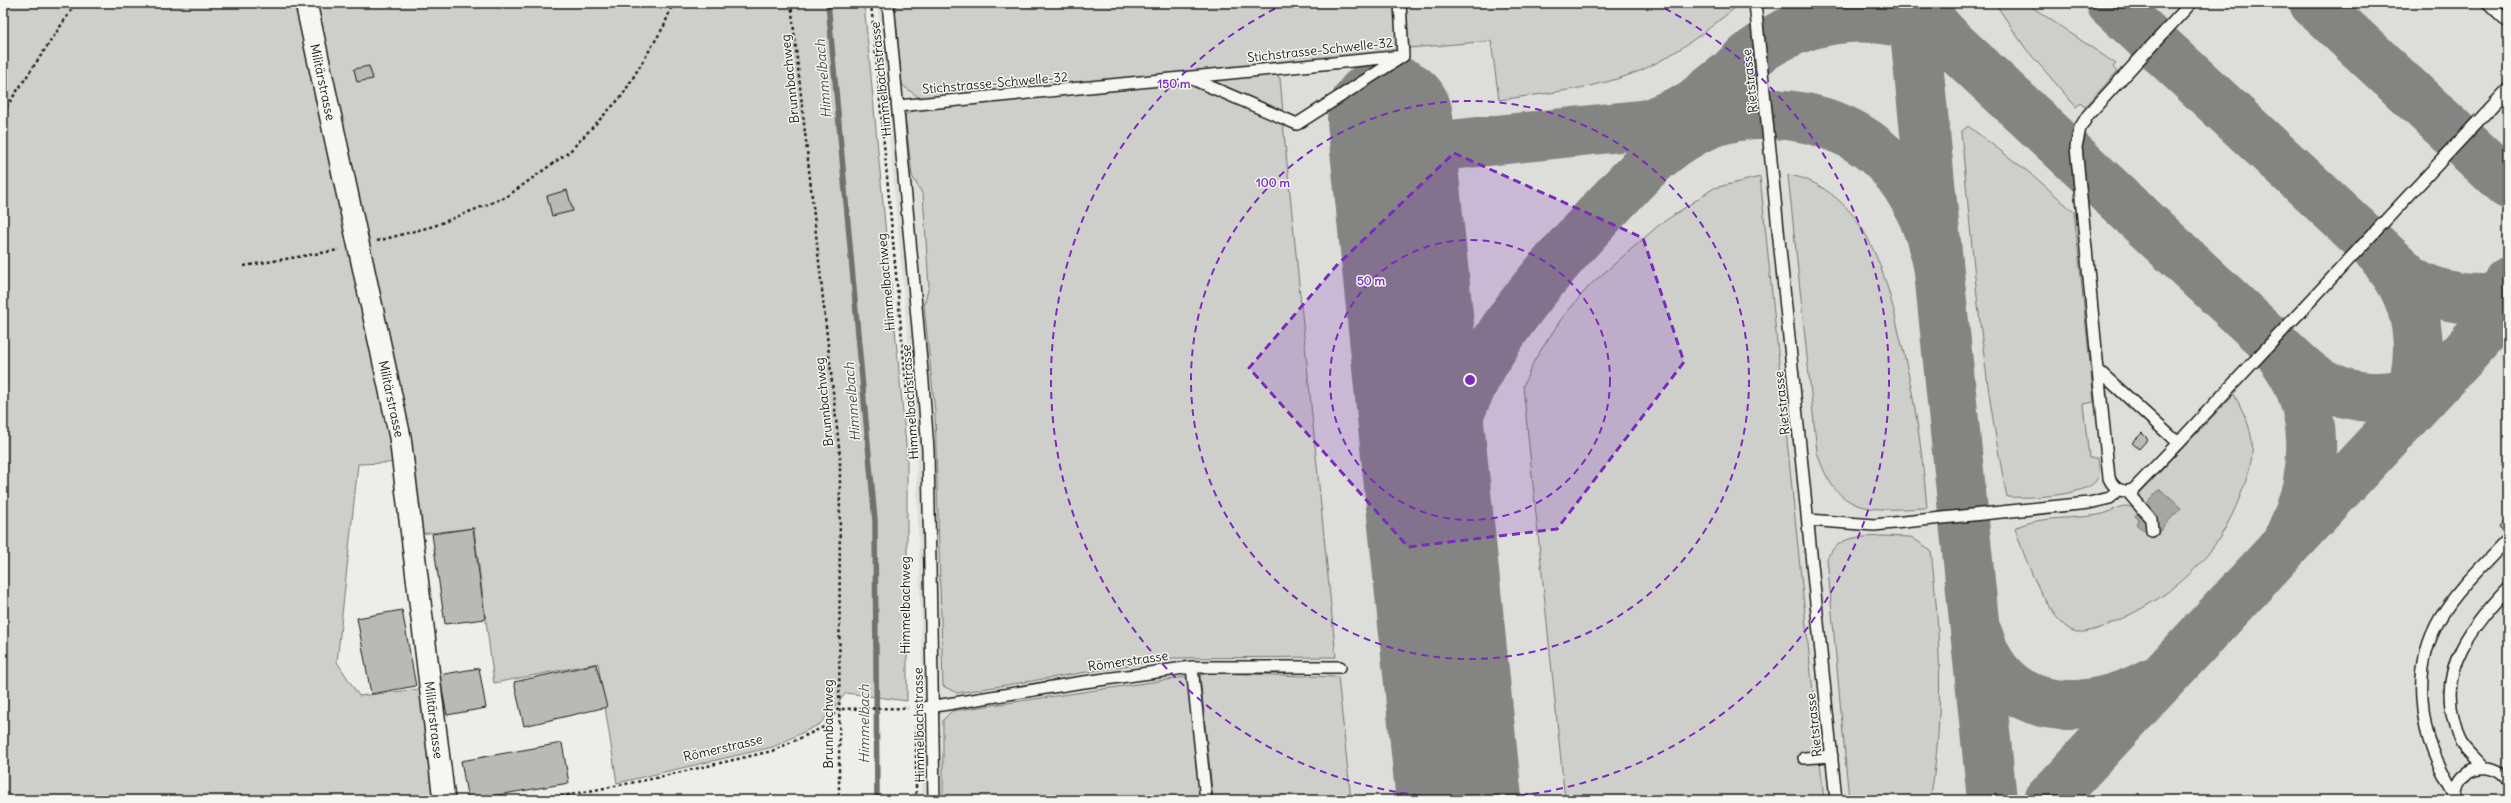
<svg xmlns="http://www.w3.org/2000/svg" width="2511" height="803" font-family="Delius,sans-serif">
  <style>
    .built { fill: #ddddda }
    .green { fill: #cececb; stroke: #757574 }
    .water { fill: #a6a6a3; stroke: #6f6f6d }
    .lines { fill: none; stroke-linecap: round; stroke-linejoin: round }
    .stream { stroke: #6f6f6d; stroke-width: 5.5 }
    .taxiway { stroke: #848482; stroke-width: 50 }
    .runway { stroke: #848482; stroke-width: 126 }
    .building { fill: #b9b9b6; stroke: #1c1c1c }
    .lane-casing { stroke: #1c1c1c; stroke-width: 14 }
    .street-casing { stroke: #1c1c1c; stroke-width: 24 }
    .path { stroke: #1c1c1c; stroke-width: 2.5; stroke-dasharray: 3 3; stroke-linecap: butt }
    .lane { stroke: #f6f6f2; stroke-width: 11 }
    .street { stroke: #f6f6f2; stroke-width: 21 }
    .marked { fill: #7b2cbf; fill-opacity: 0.2; stroke: #7b2cbf; stroke-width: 3; stroke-dasharray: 8 5; stroke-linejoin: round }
    .ring { fill: none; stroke: #7b2cbf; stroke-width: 2; stroke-dasharray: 7 5 }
    .labels { text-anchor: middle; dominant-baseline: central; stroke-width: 3; stroke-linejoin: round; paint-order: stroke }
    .street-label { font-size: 13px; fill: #1c1c1c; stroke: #f6f6f2 }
    .water-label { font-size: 14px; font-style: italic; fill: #535352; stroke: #f6f6f2 }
    .centre { fill: #7b2cbf; stroke: #f6f6f2; stroke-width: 2 }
    .ring-label { font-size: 12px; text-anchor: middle; font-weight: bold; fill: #7b2cbf; stroke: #f6f6f2; stroke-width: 3; stroke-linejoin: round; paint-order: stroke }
  </style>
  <rect width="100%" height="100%" fill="#edede9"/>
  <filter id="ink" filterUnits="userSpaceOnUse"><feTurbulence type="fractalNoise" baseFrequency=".025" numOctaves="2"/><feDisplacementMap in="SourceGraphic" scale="8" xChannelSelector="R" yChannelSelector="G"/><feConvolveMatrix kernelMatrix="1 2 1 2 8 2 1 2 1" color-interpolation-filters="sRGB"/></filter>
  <g filter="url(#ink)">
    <path class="built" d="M877,3H2508V800H922L923,700L915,418Z"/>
    <path class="green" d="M3,3H864L907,455V701L846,693L820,724L773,747L617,783L598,663L494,683L474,528L420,534L410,462L358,464L337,662L359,696L420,689L433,800H3Z
      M894,3H1394L1398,51L921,99L902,85Z
      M1405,3H1741C1711,27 1678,54 1642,70C1597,89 1546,93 1499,100L1491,41L1409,48Z
      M1995,3H2026L2116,64L2113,67L2117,72L2085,107L2080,103L2076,107L2026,49Z
      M1273,73L1280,78L1283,112L1206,79Z
      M1174,84L1194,85L1283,123L1336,657L1173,658L957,693L943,686L935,412L924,305L929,286L923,195L912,176L905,115L917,109Z
      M1968,126L2035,177L2074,212L2094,402L2083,404L2089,458H2098C2099,465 2100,473 2097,479C2088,497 2025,498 2007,497C1982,376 1973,254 1961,132Z
      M1788,175C1822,179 1855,210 1869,241C1884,270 1892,301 1899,333C1914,391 1922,449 1927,508C1870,510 1837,517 1817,452Z
      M1760,177L1824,800H1565L1523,386L1535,359L1562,318L1589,286L1659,225L1714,188Z
      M2234,394C2242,410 2250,423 2252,442C2254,459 2247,478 2241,494C2217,557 2180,591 2121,619C2108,625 2082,638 2069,629C2044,612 2024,556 2015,528C2041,515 2075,520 2103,514C2110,512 2119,506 2126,506C2136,507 2142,516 2146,524L2142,528L2152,538L2162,528L2141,502L2140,493Z
      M1882,536L1911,537L1931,550C1940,633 1945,718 1930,800H1849L1827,558C1841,534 1857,538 1882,536Z
      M1214,673L1338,677L1351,800H1213L1200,675Z
      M1186,677L1190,686L1202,800H943V720L952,711Z"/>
    <path class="water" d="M2160,489L2181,508L2155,535L2151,537L2137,524L2139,520L2135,516Z"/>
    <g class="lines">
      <path class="stream" d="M828,3L875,521L877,800"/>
      <path class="taxiway" d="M1912,3L1992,800
        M1921,3L1936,27L1950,42L2299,367C2339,403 2398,408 2442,375C2452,368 2460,358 2468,349C2487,329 2501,309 2508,282
        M2111,3L2411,281C2441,299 2474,302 2508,297
        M2314,3L2508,184
        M1734,71C1786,15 1877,0 1943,40
        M1393,151L1649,124L1691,106L1731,74
        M2386,261C2423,303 2427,366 2402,415
        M2281,355C2321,406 2318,477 2291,533
        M1438,592C1433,537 1433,496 1449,443C1479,346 1537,283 1604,210C1636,177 1665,141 1709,124C1749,108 1799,112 1838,128C1896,152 1926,206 1938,265
        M1978,635C2003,720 2088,717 2153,682
        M2049,800L2438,381"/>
      <path class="runway" d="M1390,119L1459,800"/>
    </g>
    <path class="building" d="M369,66L373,79L357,82L354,69Z
      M567,190L573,211L552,216L547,196Z
      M2142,433L2148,439L2139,449L2132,443Z
      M2508,517V534L2499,526Z
      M473,528L485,619L445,624L432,534Z
      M402,610L416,686L371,694L357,618Z
      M596,664L607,707L524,726L514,682Z
      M479,668L486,708L447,715L439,675Z
      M562,743L569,783L468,800L461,761Z"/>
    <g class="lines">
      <defs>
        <path id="lane" d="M888,3L923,382L928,450L934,800
          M1400,3L1403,56
          M1755,3L1836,800
          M2191,3L2088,115L2080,128L2076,147L2098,370L2178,443L2508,89
          M2488,3L2508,22
          M2507,3L2508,4
          M898,106L1403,56L1297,124L1190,78
          M2098,370L2109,478C2114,489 2121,493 2133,490L2178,443
          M2128,492L2151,519L2152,531
          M1808,520L1874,525L2089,503L2110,498L2117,490
          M1192,667L1206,800
          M923,708L1077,683L1192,667H1340
          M1804,758L1832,756
          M2483,767C2476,759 2467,751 2461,742C2458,736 2456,728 2454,721C2438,667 2473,626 2508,588
          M2456,797C2448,782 2439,767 2433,751C2426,734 2423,716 2422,698C2417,624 2462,588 2508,539
          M2456,799C2453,769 2492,756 2508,781"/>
        <g id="street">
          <path id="s1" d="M306,3L400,437L444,800"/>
        </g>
      </defs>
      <use href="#lane" class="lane-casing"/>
      <use href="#street" class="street-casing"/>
      <path class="path" d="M791,3L840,456L839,800
        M871,3L908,404
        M3,112L76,3
        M377,241L434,226L506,197L569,152L622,96L664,26L673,3
        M244,266L339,250
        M543,800L651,779L772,751L824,727L838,709L908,708
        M916,800V723"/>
      <use href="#lane" class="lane"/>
      <use href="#street" class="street"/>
    </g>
  </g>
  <path class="marked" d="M1454,153L1643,238L1684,362L1557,529L1408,547L1249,368L1337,265Z"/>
  <g class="ring">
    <circle cx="1470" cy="380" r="140"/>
    <circle cx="1470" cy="380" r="279"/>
    <path d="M1654 3A419 419 0 1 1 1286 3"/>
  </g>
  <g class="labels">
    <g class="street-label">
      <text transform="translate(1320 50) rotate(-6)">Stichstrasse-Schwelle-32</text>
      <text transform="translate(790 79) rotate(-96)">Brunnbachweg</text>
      <text transform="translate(881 79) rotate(-96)">Himmelbachstrasse</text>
      <text transform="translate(1750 81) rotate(-96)">Rietstrasse</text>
      <text stroke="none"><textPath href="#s1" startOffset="81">Militärstrasse</textPath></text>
      <text transform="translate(995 83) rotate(-5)">Stichstrasse-Schwelle-32</text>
      <text transform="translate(886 282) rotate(-95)">Himmelbachweg</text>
      <text stroke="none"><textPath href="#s1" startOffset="405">Militärstrasse</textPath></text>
      <text transform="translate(824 402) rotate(-96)">Brunnbachweg</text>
      <text transform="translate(910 402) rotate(-94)">Himmelbachstrasse</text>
      <text transform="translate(1782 403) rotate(-96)">Rietstrasse</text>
      <text transform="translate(905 605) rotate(-90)">Himmelbachweg</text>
      <text transform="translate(1128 661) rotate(-8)">Römerstrasse</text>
      <text stroke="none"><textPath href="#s1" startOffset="729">Militärstrasse</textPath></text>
      <text transform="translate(828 724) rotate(-90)">Brunnbachweg</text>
      <text transform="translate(919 725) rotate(-91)">Himmelbachstrasse</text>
      <text transform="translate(1814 725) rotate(-96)">Rietstrasse</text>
      <text transform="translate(723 748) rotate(-13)">Römerstrasse</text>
    </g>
    <g class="water-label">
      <text transform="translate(823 79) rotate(-95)">Himmelbach</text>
      <text transform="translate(852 402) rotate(-95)">Himmelbach</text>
      <text transform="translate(864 724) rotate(-90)">Himmelbach</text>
    </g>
  </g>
  <circle cx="1470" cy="380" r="6" class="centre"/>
  <g class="ring-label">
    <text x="1174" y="88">150 m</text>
    <text x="1273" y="187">100 m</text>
    <text x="1371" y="285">50 m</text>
  </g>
  <rect width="2511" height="803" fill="none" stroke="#f6f6f2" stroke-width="16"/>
  <rect x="8" y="8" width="2495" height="787" fill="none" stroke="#1c1c1c" stroke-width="1.5" filter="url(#ink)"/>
</svg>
